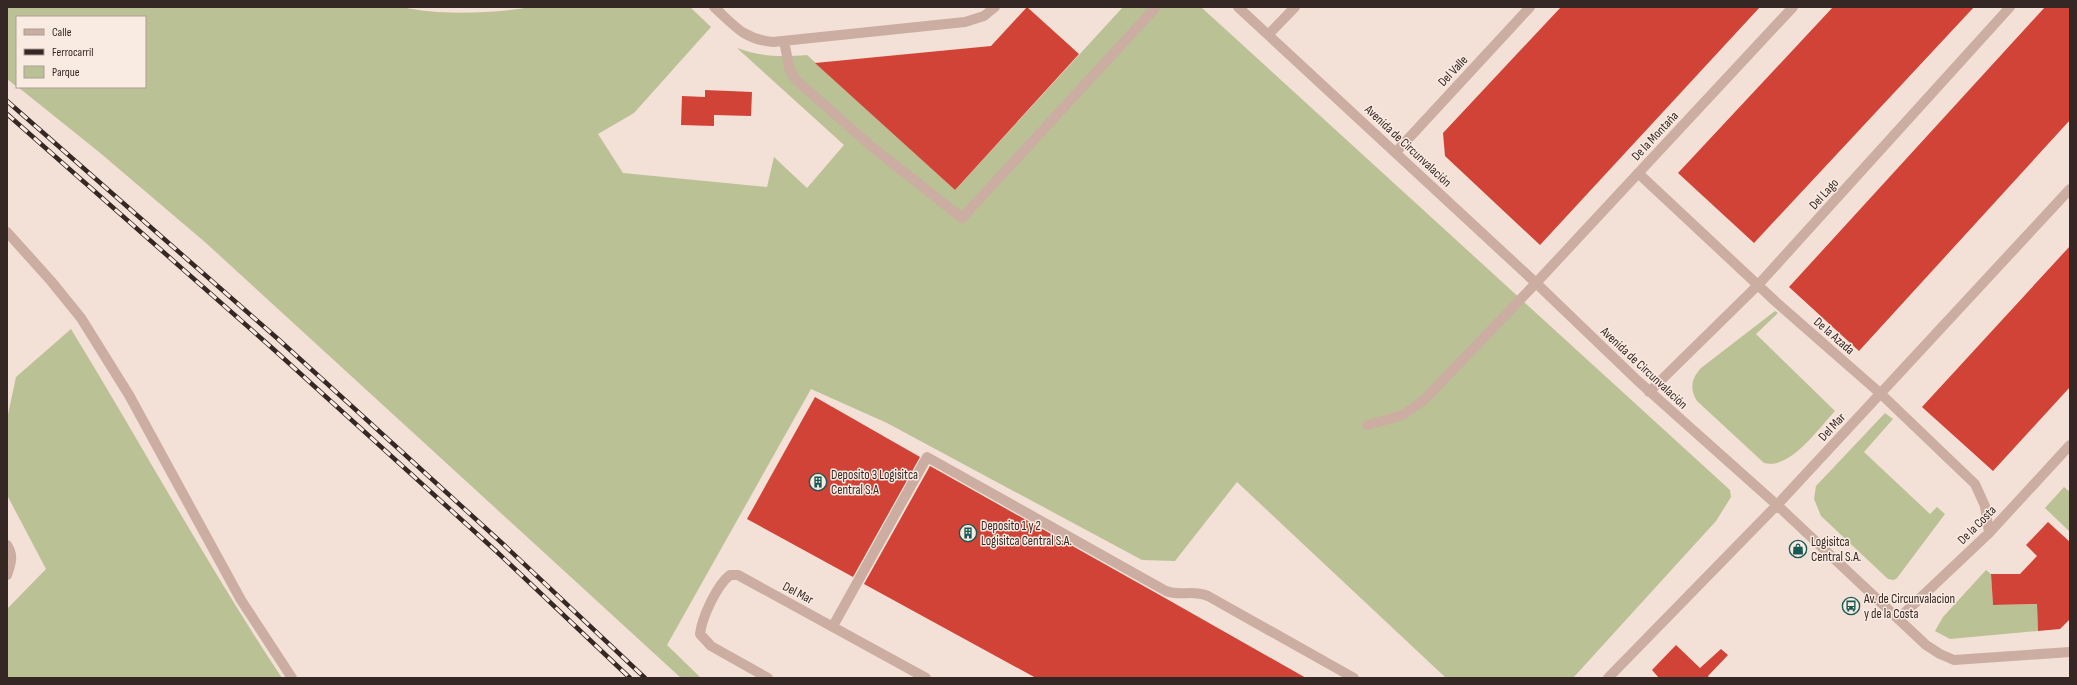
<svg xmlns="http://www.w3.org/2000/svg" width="2077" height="685" font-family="'Sofia Sans Condensed',sans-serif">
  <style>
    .green { fill: #bac295 }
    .building { fill: #d04336 }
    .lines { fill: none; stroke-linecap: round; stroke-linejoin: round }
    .minor { stroke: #cbada1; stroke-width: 10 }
    .rail-casing { stroke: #352724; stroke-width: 4.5 }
    .rail { stroke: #faebe2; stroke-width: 3; stroke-dasharray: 9; stroke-linecap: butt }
    .labels { text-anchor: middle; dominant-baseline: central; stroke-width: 3; stroke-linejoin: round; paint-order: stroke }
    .street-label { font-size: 13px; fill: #352724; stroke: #faebe2 }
    .poi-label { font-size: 13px; fill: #352724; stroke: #faebe2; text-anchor: start }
  </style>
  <rect width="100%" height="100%" fill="#f3e0d6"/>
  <path class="green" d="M7,7H403C437,16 497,13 531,7H690L711,27L634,113L598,134L623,173L767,187L774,157L807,188L844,145L737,48C761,57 782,57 807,55L955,190L1123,7H1201L1730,490L1731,497L1716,521L1573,678H1446L1237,482L1175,561L1142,560L887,423L811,389L667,645L701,678H681L206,243L99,152L18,87H145V17H17V87L7,79Z
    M1775,311L1778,313L1756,334L1835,411C1818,429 1790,470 1764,463L1697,401C1689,388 1692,378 1701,368Z
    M71,329C142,445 207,565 282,678H7V609L46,569L7,495V419L16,377Z
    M1885,413L1893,419L1864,452L1930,514L1937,507L1945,514L1897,578L1894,580L1888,579L1821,516L1814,499L1816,486Z
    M2064,487L2070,492V532L2045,508Z
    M1986,570L1991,574L1993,605L2037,604L2038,631L1950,639L1935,631L1943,617Z"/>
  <path class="building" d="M1027,7L1079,54L955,190L815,63L991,46Z
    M1561,7H1760L1540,245L1445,156L1443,133Z
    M1833,7H1974L1754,243L1678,173Z
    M2045,7H2070V120L1859,351L1789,287Z
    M705,90L752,92L751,116L714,115V126L681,125L682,96L705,97Z
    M2070,246V387L1993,471L1922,407Z
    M815,397L920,457L853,577L747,519Z
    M930,466L1165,598L1306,678H1036L864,584Z
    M2048,522L2070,542V619L2060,629L2038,631L2037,604L1993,605L1991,574H2020L2037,556L2026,545Z
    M1676,645L1700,668L1721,649L1728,655L1708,676L1709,678H1659L1652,670Z"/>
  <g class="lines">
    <path class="minor" d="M714,7C735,26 743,39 773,42L965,22L984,16L995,7
      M1238,7L1536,283L1638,381L1777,505L1926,645L1940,654L1954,660L2070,652
      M1268,35L1295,7
      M784,41L790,71L796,80L871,146L962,218L1156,7
      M1396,152L1530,7
      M1638,173L1776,302L1881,394L1975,484L1985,506L1989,533
      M7,232L51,281L81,318L129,395L241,600L292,678
      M1649,392L1758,285L2010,7
      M1367,425L1403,415L1424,400L1536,283L1793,7
      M7,545C14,555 11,564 7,575
      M1898,619L1989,533L2070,445
      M833,626L927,457L1166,591C1182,597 1190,589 1208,596L1354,678
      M768,678L711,646L700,634C702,617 717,585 730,575H738L926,678
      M1608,678L1777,505L2070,189"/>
    <defs>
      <path id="rail" d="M7,101L278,339L503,544L645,678
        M7,114L271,347L496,551L630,678"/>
    </defs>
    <use href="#rail" class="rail-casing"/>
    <use href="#rail" class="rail"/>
  </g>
  <defs>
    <symbol id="building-ring" viewBox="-11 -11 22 22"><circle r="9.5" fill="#faebe2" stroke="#175953" stroke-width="1.5"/><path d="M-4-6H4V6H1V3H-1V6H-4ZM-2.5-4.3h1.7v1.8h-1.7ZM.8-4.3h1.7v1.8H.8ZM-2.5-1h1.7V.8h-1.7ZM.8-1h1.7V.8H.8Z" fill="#175953"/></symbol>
    <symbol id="shop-ring" viewBox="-11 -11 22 22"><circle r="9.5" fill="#faebe2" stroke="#175953" stroke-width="1.5"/><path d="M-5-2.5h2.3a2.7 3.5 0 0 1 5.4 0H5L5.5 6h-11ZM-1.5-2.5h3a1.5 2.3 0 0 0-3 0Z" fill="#175953"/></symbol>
    <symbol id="bus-ring" viewBox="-11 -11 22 22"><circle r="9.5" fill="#faebe2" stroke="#175953" stroke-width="1.5"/><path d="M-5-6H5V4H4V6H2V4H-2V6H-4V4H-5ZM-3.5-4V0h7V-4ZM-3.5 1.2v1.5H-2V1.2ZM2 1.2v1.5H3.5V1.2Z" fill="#175953"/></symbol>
  </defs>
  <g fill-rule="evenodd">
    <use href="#building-ring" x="808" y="472" width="20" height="20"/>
    <use href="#building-ring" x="958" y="523" width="20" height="20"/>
    <use href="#shop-ring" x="1788" y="539" width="20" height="20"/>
    <use href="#bus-ring" x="1841" y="596" width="20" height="20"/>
  </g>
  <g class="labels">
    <g class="street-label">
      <text transform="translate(1453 71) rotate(-47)">Del Valle</text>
      <text transform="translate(1655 136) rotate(-47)">De la Montaña</text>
      <text transform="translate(1408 146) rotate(43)">Avenida de Circunvalación</text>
      <text transform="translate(1824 194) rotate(-48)">Del Lago</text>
      <text transform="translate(1834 336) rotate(41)">De la Azada</text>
      <text transform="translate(1644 368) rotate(43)">Avenida de Circunvalación</text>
      <text transform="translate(1832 427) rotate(-47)">Del Mar</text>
      <text transform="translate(1977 525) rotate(-45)">De la Costa</text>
      <text transform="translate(798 593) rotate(28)">Del Mar</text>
    </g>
    <g class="poi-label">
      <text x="831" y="475">Deposito 3 Logisitca<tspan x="831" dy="15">Central S.A</tspan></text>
      <text x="981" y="526">Deposito 1 y 2<tspan x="981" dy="15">Logisitca Central S.A.</tspan></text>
      <text x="1811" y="542">Logisitca<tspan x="1811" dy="15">Central S.A.</tspan></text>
      <text x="1864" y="599">Av. de Circunvalacion<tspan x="1864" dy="15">y de la Costa</tspan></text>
    </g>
  </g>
  <rect width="2077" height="685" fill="none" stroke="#352724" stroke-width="16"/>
  <rect x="16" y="16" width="130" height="72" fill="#faebe2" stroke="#ab9d96"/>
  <rect x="24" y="29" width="20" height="6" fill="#cbada1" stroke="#ab9d96"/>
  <text x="52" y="36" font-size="12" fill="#352724">Calle</text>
  <rect x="24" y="49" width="20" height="6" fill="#352724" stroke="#ab9d96"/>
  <text x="52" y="56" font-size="12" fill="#352724">Ferrocarril</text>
  <rect x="24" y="66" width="20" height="12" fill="#bac295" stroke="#ab9d96"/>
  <text x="52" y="76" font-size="12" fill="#352724">Parque</text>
</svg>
